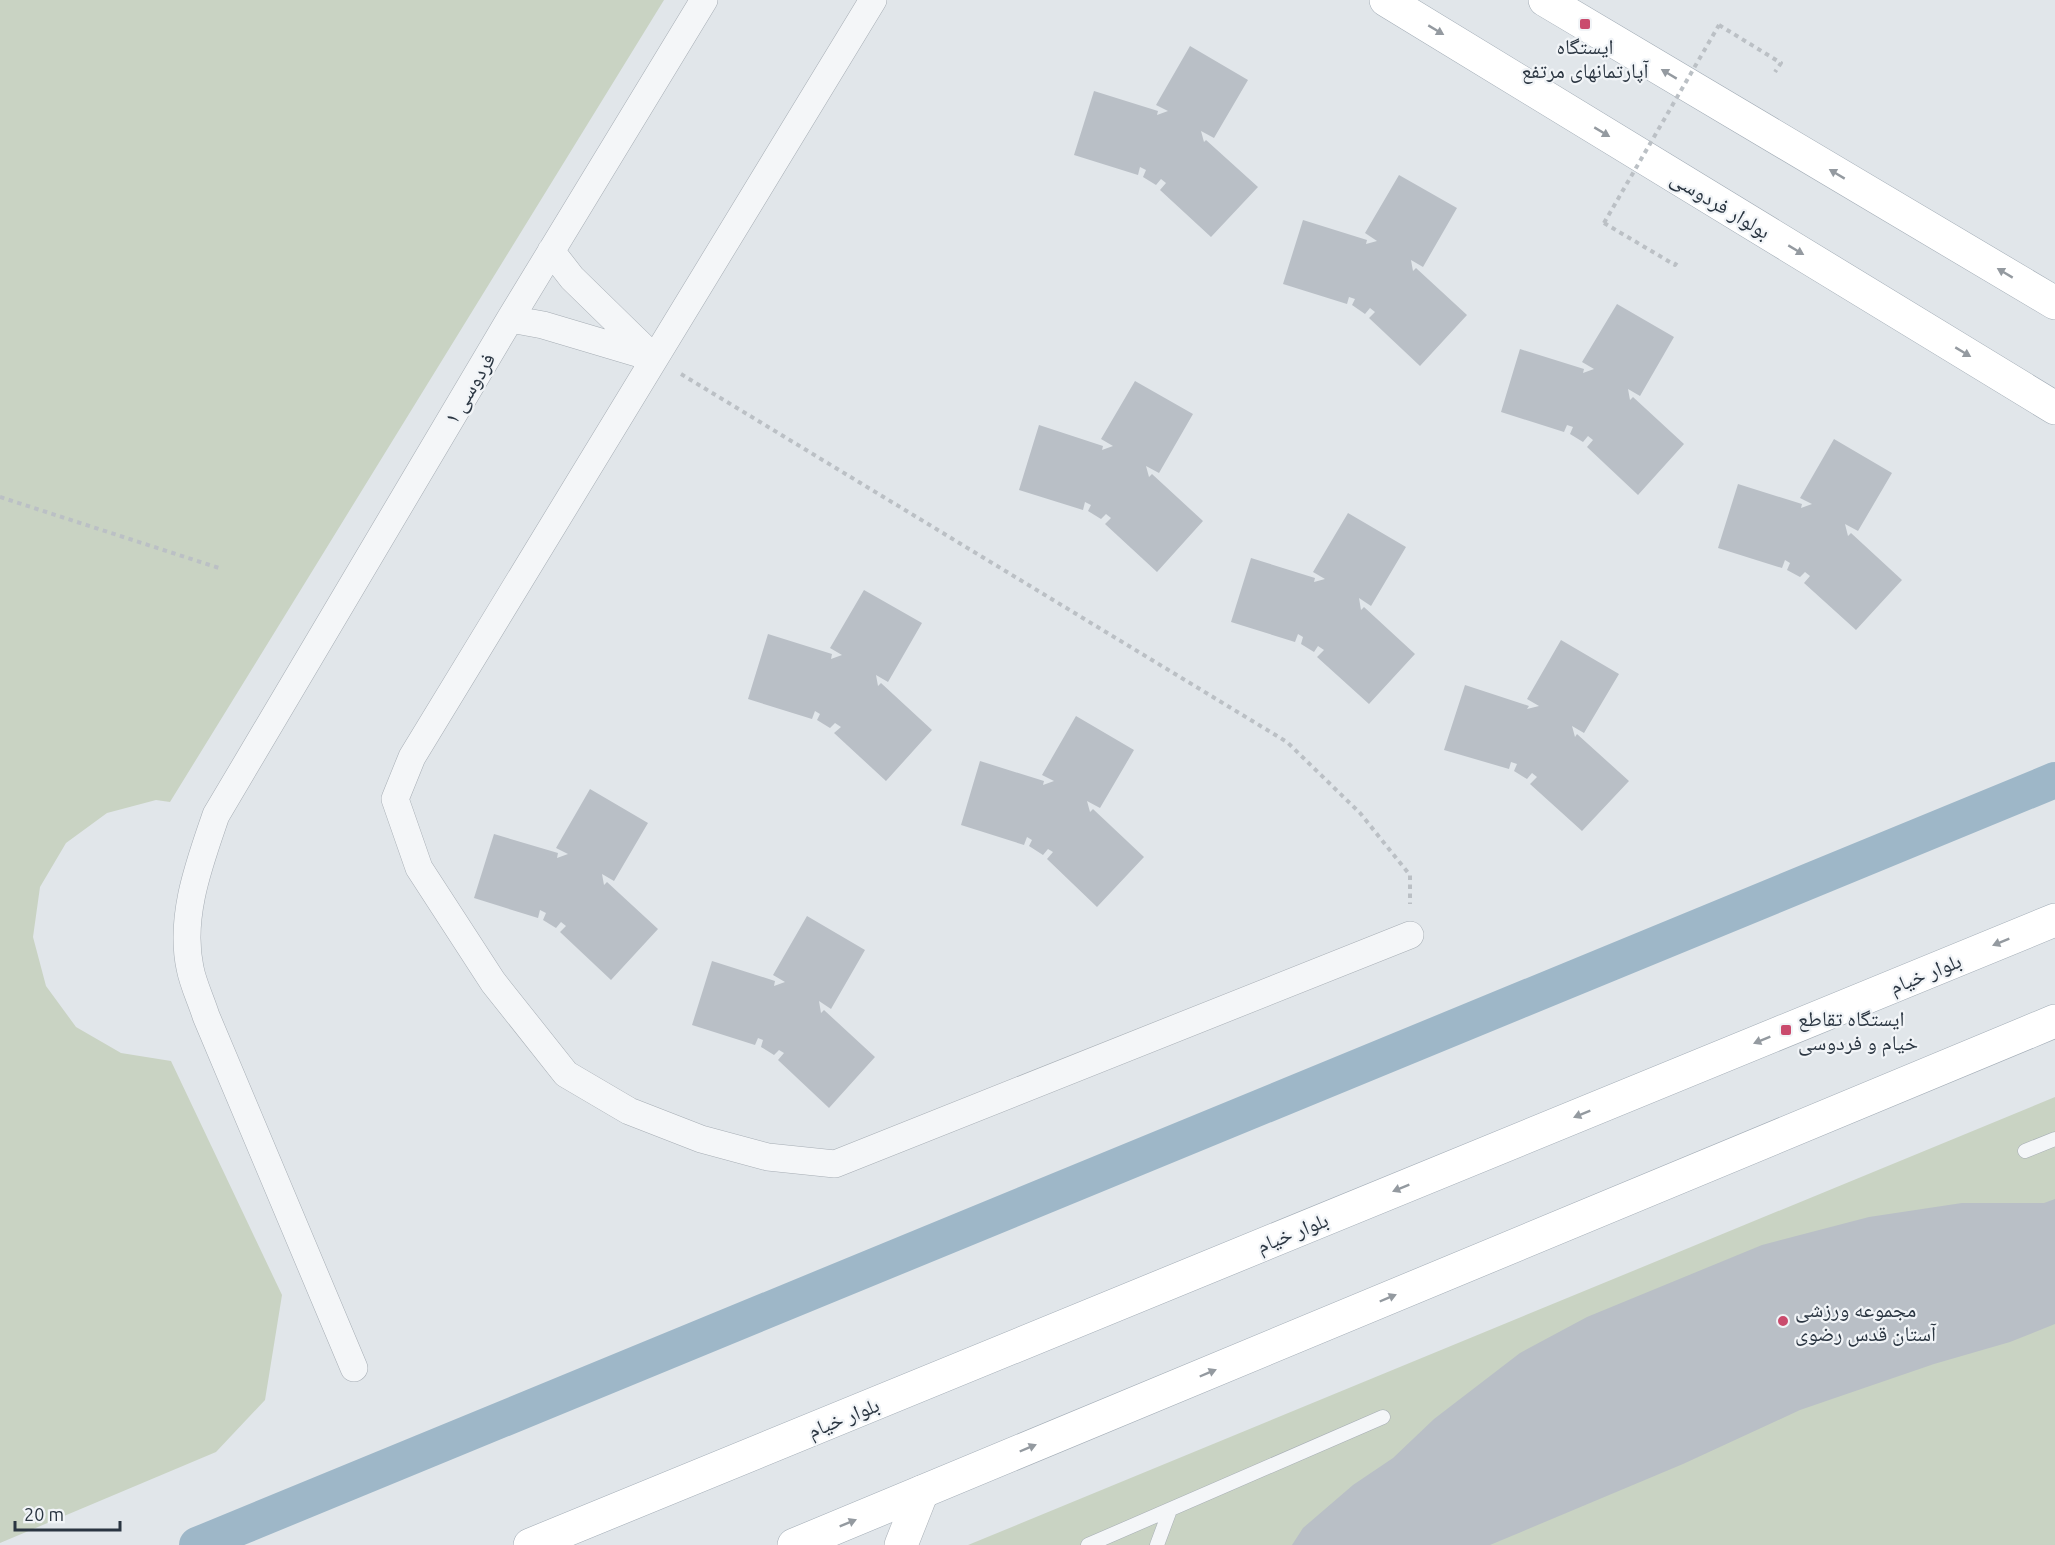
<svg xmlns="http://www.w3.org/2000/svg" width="2055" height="1545" font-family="Ubuntu,'Noto Naskh Arabic',sans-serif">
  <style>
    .green { fill: #c9d3c3 }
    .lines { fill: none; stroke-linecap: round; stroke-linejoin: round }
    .canal { stroke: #9eb7c8; stroke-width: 36 }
    .building { fill: #b9bfc6 }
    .lane-casing { stroke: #a6adb4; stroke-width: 15 }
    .street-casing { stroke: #a6adb4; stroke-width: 28 }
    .secondary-casing { stroke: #a6adb4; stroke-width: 34 }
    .primary-casing { stroke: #a1abb5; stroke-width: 34 }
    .path { stroke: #bbc0c5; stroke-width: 4; stroke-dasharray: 4.5 4.5; stroke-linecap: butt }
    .lane { stroke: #f4f6f8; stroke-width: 14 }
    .street { stroke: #f4f6f8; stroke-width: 27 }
    .secondary { stroke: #fff; stroke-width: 33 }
    .primary { stroke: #fff; stroke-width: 33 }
    .path-bridge { stroke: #bbc0c5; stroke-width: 4; stroke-dasharray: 4.5 4.5; stroke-linecap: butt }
    .oneway { fill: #949aa0 }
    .poi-dot { fill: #ca4b6d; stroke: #f1f4f7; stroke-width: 2 }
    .labels { text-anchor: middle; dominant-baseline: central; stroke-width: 4.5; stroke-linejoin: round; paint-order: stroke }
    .poi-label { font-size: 21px; fill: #2a3541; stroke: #f1f4f7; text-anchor: start }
    .street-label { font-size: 21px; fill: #2a3541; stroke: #f1f4f7 }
  </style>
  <rect width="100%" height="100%" fill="#e1e6ea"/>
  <path class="green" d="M0,0H664L170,802L156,800L107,813L66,843L40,887L33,937L46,986L76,1027L121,1053L171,1061L282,1295L265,1400L216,1452L0,1543Z
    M2055,1097V1545H968Z"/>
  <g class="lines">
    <path class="canal" d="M197,1545L2055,780"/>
  </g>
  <path class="building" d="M1190,46L1248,80L1214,138L1201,131L1204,142L1206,140L1258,187L1211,237L1160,190L1166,183L1161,179L1156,185L1143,177L1146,170L1140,167L1138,175L1074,155L1094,91L1158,111L1157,115L1168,111L1156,105Z
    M1399,175L1457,208L1423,267L1411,260L1413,271L1416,268L1467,315L1420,366L1369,318L1375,312L1370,308L1365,314L1352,305L1355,299L1349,297L1347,304L1283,284L1303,220L1367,240L1366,244L1377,241L1365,233Z
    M1617,304L1674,337L1640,396L1628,389L1630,400L1633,397L1684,444L1638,495L1587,447L1593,440L1588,436L1583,442L1570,434L1573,427L1567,425L1564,432L1501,412L1520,349L1584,369L1583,373L1594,369L1582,362Z
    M1135,381L1193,414L1159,473L1146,466L1149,477L1152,474L1203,521L1157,572L1105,524L1111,518L1106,514L1101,519L1088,511L1091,505L1085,502L1083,510L1019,490L1039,425L1103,446L1102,450L1113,446L1101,439Z
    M1834,439L1892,473L1858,531L1845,524L1848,536L1851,533L1902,580L1856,630L1804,583L1810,576L1805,572L1800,577L1787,570L1790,563L1785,560L1782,568L1718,548L1738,484L1802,504L1801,508L1812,504L1800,498Z
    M1348,513L1406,547L1371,606L1359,598L1361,610L1364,607L1415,654L1369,704L1317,657L1324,650L1318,646L1314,652L1301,644L1303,637L1298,634L1295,642L1231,622L1251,558L1315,578L1314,582L1325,579L1313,572Z
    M864,590L922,623L888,682L876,675L878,686L881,683L932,730L886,781L834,733L841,727L835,723L830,728L817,720L820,714L815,711L812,719L748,699L768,634L832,654L831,659L842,655L830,648Z
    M1561,640L1619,674L1584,733L1572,726L1575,737L1577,734L1629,781L1582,831L1530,784L1537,777L1532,773L1527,779L1514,771L1517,764L1511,762L1509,769L1444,750L1465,685L1529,706L1527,709L1539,706L1527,699Z
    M1076,716L1134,750L1100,808L1087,801L1090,812L1093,809L1144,857L1097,907L1047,859L1053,852L1048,849L1043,855L1029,846L1032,840L1027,837L1024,845L961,825L980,761L1044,781L1043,785L1054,781L1042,775Z
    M590,789L648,823L614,881L602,874L604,885L607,882L658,929L611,980L560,932L566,926L561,922L556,928L543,920L546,913L540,910L538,918L474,898L494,834L558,853L557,858L568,854L556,848Z
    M807,916L865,950L831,1009L819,1001L821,1013L824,1010L875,1057L829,1108L778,1060L784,1053L779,1050L774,1055L761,1047L763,1040L758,1038L755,1045L692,1025L712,961L775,981L774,986L785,982L773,975Z
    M2055,1199V1324L2010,1342L1934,1364L1800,1410L1683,1464L1490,1545H1292L1303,1528L1353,1485L1393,1458L1434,1419L1520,1353L1587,1317L1762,1245L1869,1217L1962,1203H2044Z"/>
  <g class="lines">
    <defs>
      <path id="lane" d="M2025,1151L2055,1139
        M1088,1545L1383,1417
        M1157,1545L1170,1510"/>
      <path id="street" d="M873,0L412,757L395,799L419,868L493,982L566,1074L629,1111L701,1139L768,1157L835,1164L1410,935
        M510,319L543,325L654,358L572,278L551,251
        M354,1368L206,1016C201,1000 193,984 190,968C179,916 200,862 216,815L510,319L704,0"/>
      <path id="secondary" d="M901,1545L922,1492"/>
      <path id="primary" d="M1386,0L2055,408
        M1545,0L2055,303
        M530,1545L2055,920
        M794,1545L2055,1021"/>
    </defs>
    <use href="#lane" class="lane-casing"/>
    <use href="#street" class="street-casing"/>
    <use href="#secondary" class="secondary-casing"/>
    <use href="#primary" class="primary-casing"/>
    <path class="path" d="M1719,25L1781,63L1775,72
      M1604,223L1675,265L1679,259
      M681,374L1287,742L1360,813L1410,875V904
      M0,497L219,568"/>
    <use href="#lane" class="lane"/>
    <use href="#street" class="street"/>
    <use href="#secondary" class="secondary"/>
    <use href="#primary" class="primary"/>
    <path class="path-bridge" d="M1604,223L1719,25"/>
  </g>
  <defs><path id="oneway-solid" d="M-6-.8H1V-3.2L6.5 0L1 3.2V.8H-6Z" transform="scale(1.5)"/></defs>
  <g class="oneway">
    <use href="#oneway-solid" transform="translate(1436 30) rotate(31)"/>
    <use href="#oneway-solid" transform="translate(1669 74) rotate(-149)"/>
    <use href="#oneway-solid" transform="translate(1602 132) rotate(31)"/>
    <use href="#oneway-solid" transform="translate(1837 174) rotate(-149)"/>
    <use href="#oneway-solid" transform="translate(1796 250) rotate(31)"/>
    <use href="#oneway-solid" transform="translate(2005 273) rotate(-149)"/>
    <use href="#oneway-solid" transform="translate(1963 352) rotate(31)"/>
    <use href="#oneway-solid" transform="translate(2001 942) rotate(158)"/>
    <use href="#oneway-solid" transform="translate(1762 1040) rotate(158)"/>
    <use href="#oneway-solid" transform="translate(1582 1114) rotate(158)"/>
    <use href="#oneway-solid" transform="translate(1401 1188) rotate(158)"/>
    <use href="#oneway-solid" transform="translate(1388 1298) rotate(-23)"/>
    <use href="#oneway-solid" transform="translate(1208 1373) rotate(-23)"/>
    <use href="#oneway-solid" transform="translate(1028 1448) rotate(-23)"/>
    <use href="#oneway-solid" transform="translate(848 1523) rotate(-22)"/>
  </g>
  <g class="poi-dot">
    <rect x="1579" y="18" width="12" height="12" rx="3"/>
    <rect x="1780" y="1024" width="12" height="12" rx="3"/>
    <circle cx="1783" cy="1321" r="6"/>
  </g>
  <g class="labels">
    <g class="poi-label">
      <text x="1585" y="46" text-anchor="middle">ایستگاه<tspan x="1585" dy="24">آپارتمانهای مرتفع</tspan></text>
      <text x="1798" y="1018">ایستگاه تقاطع<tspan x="1798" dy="24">خیام و فردوسی</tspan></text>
      <text x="1795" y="1309">مجموعه ورزشی<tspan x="1795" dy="24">آستان قدس رضوی</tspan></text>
    </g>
    <g class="street-label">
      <text transform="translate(1721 204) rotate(31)">بولوار فردوسی</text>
      <text transform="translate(469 388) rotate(-59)">فردوسی ۱</text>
      <text transform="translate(1925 973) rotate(-22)">بلوار خیام</text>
      <text transform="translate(1292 1232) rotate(-22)">بلوار خیام</text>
      <text transform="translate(843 1417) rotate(-22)">بلوار خیام</text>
    </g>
  </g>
  <path d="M15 1521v9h105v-9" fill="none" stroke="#2a3541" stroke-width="3"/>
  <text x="24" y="1521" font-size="18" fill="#2a3541" stroke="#f1f4f7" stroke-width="4.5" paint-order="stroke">20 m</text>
</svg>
